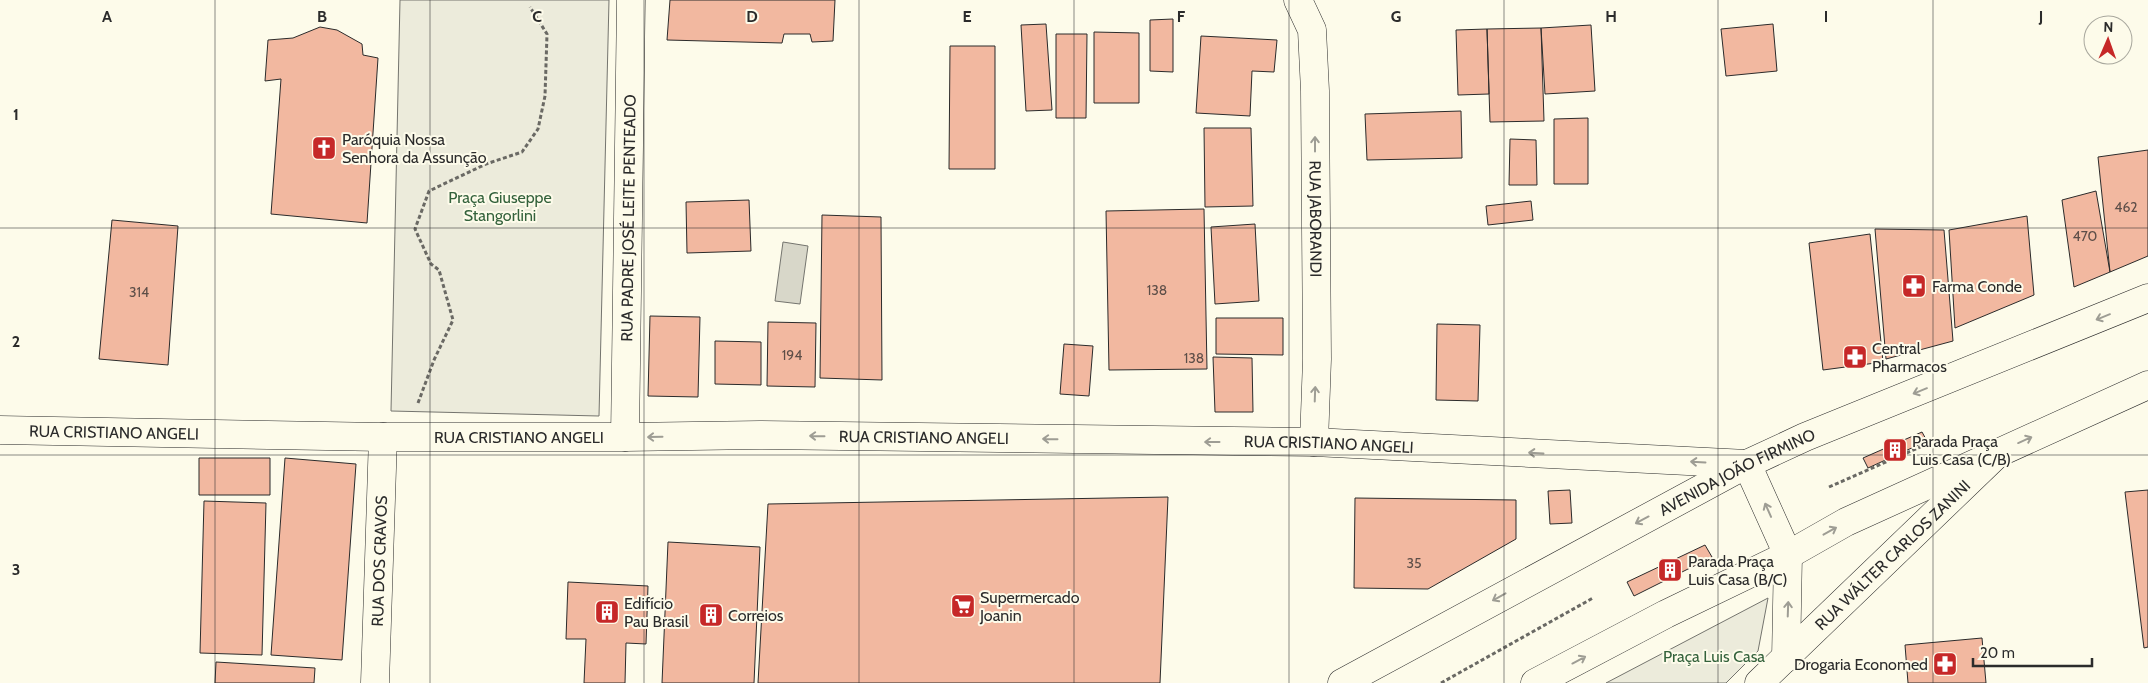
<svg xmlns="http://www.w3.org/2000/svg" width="2148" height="683" font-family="Cabin,sans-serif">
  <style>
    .green { fill: #ecebdb; stroke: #74746e }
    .water { fill: #d8d7c9; stroke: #74746e }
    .building { fill: #f2b8a0; stroke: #2b2b2b }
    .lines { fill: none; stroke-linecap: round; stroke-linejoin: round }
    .street-casing { stroke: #2b2b2b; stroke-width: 29 }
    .secondary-casing { stroke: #2b2b2b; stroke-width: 29 }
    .primary-casing { stroke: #2b2b2b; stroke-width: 29 }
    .path { stroke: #6a6964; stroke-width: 3; stroke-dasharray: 4 2.5; stroke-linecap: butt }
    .street { stroke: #fdfbea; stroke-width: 28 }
    .secondary { stroke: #fdfbea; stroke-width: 28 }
    .primary { stroke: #fdfbea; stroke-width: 28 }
    .oneway { stroke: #9e9d94 }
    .grid { fill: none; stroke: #2b2b2b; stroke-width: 1; stroke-opacity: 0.55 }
    .labels { text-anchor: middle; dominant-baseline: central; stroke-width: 4; stroke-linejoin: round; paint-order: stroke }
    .number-label { font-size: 14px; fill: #5d4e48 }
    .poi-label { font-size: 16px; fill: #2b2b2b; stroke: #fdfbea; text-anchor: start }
    .park-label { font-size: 16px; fill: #34623c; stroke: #fdfbea }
    .street-label { font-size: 16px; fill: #2b2b2b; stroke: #fdfbea }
    .grid-label { font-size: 16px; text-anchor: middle; font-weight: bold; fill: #2b2b2b; stroke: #fdfbea; stroke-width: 4; stroke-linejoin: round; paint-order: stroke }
  </style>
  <rect width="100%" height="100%" fill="#fdfbea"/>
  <path class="green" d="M400,0H609L599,416L391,411Z
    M1768,598L1758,651L1726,683H1606Z"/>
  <path class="water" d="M783,242L808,246L800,304L775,301Z"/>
  <path class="building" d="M670,0H835L833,41L812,42L810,34H784L782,43L667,40Z
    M1173,19V72L1150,71V20Z
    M1046,24L1052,110L1026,111L1021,25Z
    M1773,24L1777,71L1726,76L1721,29Z
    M1591,25L1595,91L1545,94L1541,28Z
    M320,27L337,30L362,44L363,55L378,58L367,223L271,214L281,79L265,81L268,40L293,38Z
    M1541,28L1544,121L1490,122L1487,29Z
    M1487,29L1489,94L1458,95L1456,30Z
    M1094,32L1139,33V103H1094Z
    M1056,34H1087L1086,118H1056Z
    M1201,36L1277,40L1274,72L1252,71L1250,116L1196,113Z
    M950,46H995V169H949Z
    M1461,111L1462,158L1367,160L1365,114Z
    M1588,118V184H1554V119Z
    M1204,128H1251L1253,206L1205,207Z
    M1510,139L1536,140L1537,185H1509Z
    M2148,150V256L2110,272L2098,157Z
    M2096,191L2110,272L2074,287L2062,200Z
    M749,200L751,251L687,253L686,202Z
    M1531,201L1533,220L1488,225L1486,206Z
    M1204,209L1207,369L1109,370L1106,211Z
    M822,215L881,217L882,380L820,378Z
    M2027,216L2034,295L1955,328L1949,230Z
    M112,220L178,226L168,365L99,359Z
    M1255,224L1259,301L1215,304L1211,227Z
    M1875,229L1944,230L1953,341L1886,359Z
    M1870,234L1883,362L1823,370L1809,243Z
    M650,316L700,317L698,397L648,396Z
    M1216,318H1283V355L1216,354Z
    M768,322L816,323L815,387L767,386Z
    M1437,324L1480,325L1478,401L1436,400Z
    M715,341L761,342V385L715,384Z
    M1064,344L1093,346L1089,396L1060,394Z
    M1213,357L1252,358L1253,412H1215Z
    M1922,432L1927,441L1868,468L1863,458Z
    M199,458H270V495H199Z
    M285,458L356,464L342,660L271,655Z
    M1570,490L1572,523L1550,524L1548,491Z
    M2148,490V647L2144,648L2125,492Z
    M1168,497L1160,683H758L768,504Z
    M1355,498L1516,500V539L1428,589L1354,588Z
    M204,501L266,503L262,655L200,653Z
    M668,542L760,547L754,683H662Z
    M1705,545L1712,557L1634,596L1627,582Z
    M568,582L648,586L646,644L626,643L625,683H584L586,639H566Z
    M1982,638L1986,683H1908L1905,645Z
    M216,662L315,668L314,683H215Z"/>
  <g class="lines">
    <defs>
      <g id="street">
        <path id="s1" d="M1298,0L1312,30L1315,91L1317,359L1314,442"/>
        <path id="s2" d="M625,437L631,0"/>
        <path d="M1786,658L1788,555"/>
        <path id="s3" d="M375,683L383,437"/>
        <path id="s4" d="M1759,683L1996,455"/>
      </g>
      <g id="secondary">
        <path id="s5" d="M0,430L383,437H625L760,435L1314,442L1747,464L1788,555"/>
      </g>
      <g id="primary">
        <path id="s6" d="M1342,683L1747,464L1805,437L2148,298"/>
        <path d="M1535,683L1666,614L1788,555L1846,522L2148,385"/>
      </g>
    </defs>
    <use href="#street" class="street-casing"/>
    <use href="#secondary" class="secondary-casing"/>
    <use href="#primary" class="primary-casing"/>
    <path class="path" d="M418,403L434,360L453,320L439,270L431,264L415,229L429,191L486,164L522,152L538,129L545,96L547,34L530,7
      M1829,487L1927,444
      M1441,683L1593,598"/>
    <use href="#street" class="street"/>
    <use href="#secondary" class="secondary"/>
    <use href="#primary" class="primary"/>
  </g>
  <defs><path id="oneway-shaft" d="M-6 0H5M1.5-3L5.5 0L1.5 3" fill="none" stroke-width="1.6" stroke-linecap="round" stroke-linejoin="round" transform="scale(1.25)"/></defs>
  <g class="oneway">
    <use href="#oneway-shaft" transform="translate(1315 144) rotate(-90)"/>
    <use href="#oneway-shaft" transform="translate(2103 317) rotate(158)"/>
    <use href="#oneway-shaft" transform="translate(1920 391) rotate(158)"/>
    <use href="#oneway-shaft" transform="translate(1315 394) rotate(-88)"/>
    <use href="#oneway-shaft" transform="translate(817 436) rotate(-179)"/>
    <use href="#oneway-shaft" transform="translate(655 437) rotate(179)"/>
    <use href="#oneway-shaft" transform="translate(1050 439) rotate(-179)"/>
    <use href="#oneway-shaft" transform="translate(2025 440) rotate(-24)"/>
    <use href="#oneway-shaft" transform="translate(1212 442) rotate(-180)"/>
    <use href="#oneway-shaft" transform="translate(1536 453) rotate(-177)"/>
    <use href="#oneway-shaft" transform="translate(1698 462) rotate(-177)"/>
    <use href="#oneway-shaft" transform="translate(1768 510) rotate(-114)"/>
    <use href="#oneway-shaft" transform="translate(1642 520) rotate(152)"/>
    <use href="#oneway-shaft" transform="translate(1830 531) rotate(-29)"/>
    <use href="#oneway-shaft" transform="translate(1499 597) rotate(151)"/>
    <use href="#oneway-shaft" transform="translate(1788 609) rotate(-88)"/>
    <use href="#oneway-shaft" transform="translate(1579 660) rotate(-28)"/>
  </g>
  <path class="grid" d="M215,0V683M430,0V683M644,0V683M859,0V683M1074,0V683M1289,0V683M1504,0V683M1718,0V683M1933,0V683M0,228H2148M0,455H2148"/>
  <defs>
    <symbol id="church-square" viewBox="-11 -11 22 22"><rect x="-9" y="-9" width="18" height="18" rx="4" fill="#c62828" stroke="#fdfbea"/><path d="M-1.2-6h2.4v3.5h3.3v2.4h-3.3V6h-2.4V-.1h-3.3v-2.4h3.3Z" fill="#fff"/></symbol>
    <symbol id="pharmacy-square" viewBox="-11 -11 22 22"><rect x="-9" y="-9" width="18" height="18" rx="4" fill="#c62828" stroke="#fdfbea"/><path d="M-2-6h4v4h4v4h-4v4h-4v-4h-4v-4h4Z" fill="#fff"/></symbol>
    <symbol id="building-square" viewBox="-11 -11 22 22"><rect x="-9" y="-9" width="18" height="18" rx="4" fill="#c62828" stroke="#fdfbea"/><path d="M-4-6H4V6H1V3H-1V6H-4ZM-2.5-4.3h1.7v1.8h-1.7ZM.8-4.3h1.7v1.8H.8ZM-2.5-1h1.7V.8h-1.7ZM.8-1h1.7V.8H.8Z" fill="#fff"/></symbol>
    <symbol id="supermarket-square" viewBox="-11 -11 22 22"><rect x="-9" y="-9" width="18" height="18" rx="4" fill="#c62828" stroke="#fdfbea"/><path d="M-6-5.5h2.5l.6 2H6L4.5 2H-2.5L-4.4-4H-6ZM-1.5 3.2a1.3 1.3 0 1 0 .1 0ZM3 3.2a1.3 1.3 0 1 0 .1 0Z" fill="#fff"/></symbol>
  </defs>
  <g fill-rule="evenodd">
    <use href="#church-square" x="310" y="134" width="28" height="28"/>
    <use href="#pharmacy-square" x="1900" y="272" width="28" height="28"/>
    <use href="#pharmacy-square" x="1841" y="343" width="28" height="28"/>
    <use href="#building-square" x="1881" y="436" width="28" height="28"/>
    <use href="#building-square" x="1656" y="556" width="28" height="28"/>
    <use href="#supermarket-square" x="949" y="592" width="28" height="28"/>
    <use href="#building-square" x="593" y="598" width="28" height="28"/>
    <use href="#building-square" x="697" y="601" width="28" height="28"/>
    <use href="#pharmacy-square" x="1931" y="650" width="28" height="28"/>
  </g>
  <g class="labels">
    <g class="number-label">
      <text x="2126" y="207">462</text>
      <text x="2085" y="236">470</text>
      <text x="1157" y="290">138</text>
      <text x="139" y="292">314</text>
      <text x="792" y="355">194</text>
      <text x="1194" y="358">138</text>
      <text x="1414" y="563">35</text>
    </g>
    <g class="poi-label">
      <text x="342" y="139">Paróquia Nossa<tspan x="342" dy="18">Senhora da Assunção</tspan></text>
      <text x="1932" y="286">Farma Conde</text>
      <text x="1872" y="348">Central<tspan x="1872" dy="18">Pharmacos</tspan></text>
      <text x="1912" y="441">Parada Praça<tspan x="1912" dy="18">Luis Casa (C/B)</tspan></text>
      <text x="1688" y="561">Parada Praça<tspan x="1688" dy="18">Luis Casa (B/C)</tspan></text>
      <text x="980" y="597">Supermercado<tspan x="980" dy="18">Joanin</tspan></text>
      <text x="624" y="603">Edifício<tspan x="624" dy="18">Pau Brasil</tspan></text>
      <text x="728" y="615">Correios</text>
      <text x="1928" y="664" text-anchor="end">Drogaria Economed</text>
    </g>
    <g class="park-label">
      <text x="500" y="197">Praça Giuseppe<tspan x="500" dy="18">Stangorlini</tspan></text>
      <text x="1714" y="656">Praça Luis Casa</text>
    </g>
    <g class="street-label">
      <text stroke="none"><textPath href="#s2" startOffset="219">RUA PADRE JOSÉ LEITE PENTEADO</textPath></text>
      <text stroke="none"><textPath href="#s1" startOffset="222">RUA JABORANDI</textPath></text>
      <text stroke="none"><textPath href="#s5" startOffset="114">RUA CRISTIANO ANGELI</textPath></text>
      <text stroke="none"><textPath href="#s5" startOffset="519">RUA CRISTIANO ANGELI</textPath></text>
      <text stroke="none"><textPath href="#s5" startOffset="924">RUA CRISTIANO ANGELI</textPath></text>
      <text stroke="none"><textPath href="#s5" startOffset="1329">RUA CRISTIANO ANGELI</textPath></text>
      <text stroke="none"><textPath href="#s6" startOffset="448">AVENIDA JOÃO FIRMINO</textPath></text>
      <text stroke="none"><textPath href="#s4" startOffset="185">RUA WÁLTER CARLOS ZANINI</textPath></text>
      <text stroke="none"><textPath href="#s3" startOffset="122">RUA DOS CRAVOS</textPath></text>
    </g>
  </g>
  <g class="grid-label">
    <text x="107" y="22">A</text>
    <text x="322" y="22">B</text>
    <text x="537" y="22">C</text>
    <text x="752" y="22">D</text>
    <text x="967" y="22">E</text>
    <text x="1181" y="22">F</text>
    <text x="1396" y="22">G</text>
    <text x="1611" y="22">H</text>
    <text x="1826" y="22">I</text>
    <text x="2041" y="22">J</text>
    <text x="16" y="120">1</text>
    <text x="16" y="347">2</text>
    <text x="16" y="575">3</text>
  </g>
  <g transform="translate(2108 40) rotate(2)"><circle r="24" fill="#fdfbea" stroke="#a9a89e"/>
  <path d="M0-4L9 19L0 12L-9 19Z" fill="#c62828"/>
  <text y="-8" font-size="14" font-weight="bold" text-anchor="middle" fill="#2b2b2b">N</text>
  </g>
  <path d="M1973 658v8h119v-8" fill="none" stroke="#2b2b2b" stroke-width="2.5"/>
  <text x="1980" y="658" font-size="15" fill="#2b2b2b" stroke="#fdfbea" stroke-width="4" paint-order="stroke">20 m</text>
</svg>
